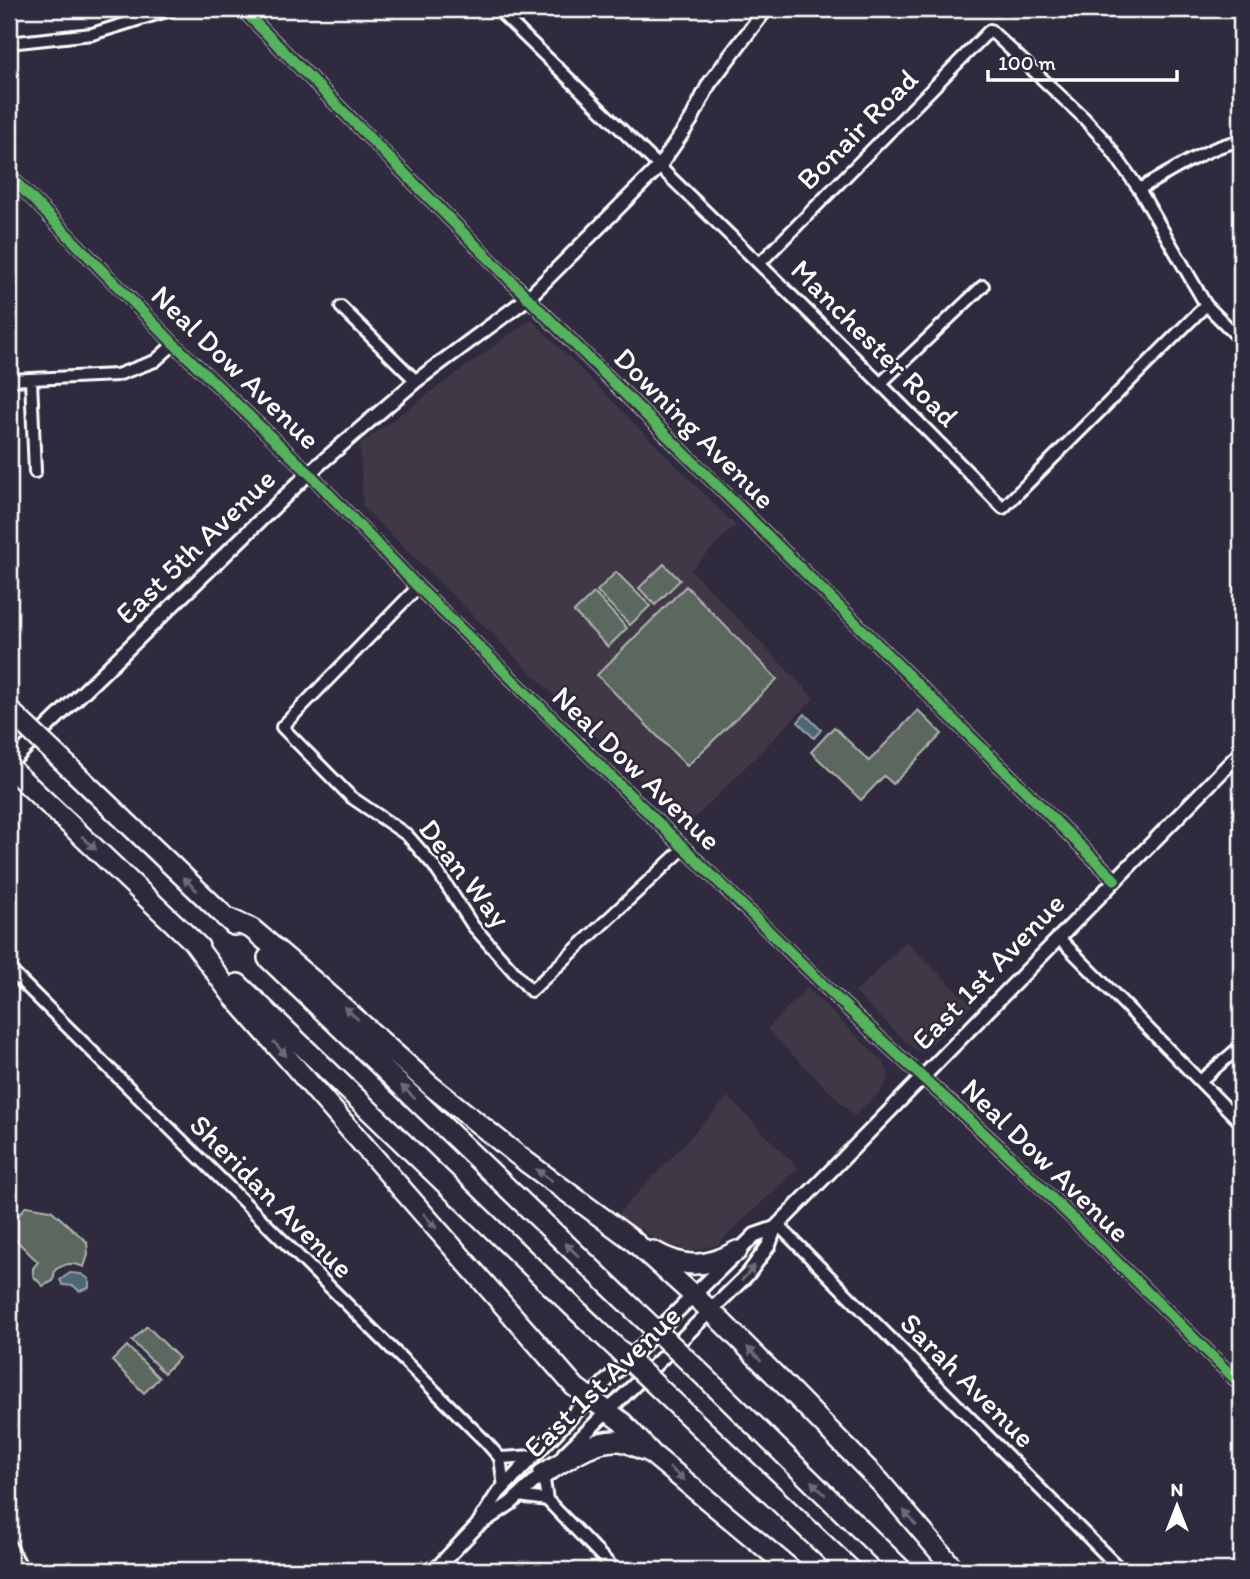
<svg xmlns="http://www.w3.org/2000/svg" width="1250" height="1579" font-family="Itim,sans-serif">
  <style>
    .built { fill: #413846 }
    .green { fill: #5b685e; stroke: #adb4ae; stroke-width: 2 }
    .water { fill: #4d6676; stroke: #94a3ad; stroke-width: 2 }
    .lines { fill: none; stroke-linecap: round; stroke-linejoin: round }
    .minor-casing { stroke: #fff; stroke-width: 16 }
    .tertiary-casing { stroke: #fff; stroke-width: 18 }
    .motorway-casing { stroke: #fff; stroke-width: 24 }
    .minor { stroke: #2f2a3d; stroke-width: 10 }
    .tertiary { stroke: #2f2a3d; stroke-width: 12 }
    .motorway { stroke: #2f2a3d; stroke-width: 19 }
    .motorway-bridge-casing { stroke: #fff; stroke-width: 24; stroke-linecap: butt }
    .motorway-bridge { stroke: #2f2a3d; stroke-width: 19 }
    .cycleway-casing { stroke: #2f2a3d; stroke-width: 15 }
    .cycleway { stroke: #56b35d; stroke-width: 10 }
    .oneway { fill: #6d6a77 }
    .labels { text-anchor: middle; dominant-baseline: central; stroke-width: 5; stroke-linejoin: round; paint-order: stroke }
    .street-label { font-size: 30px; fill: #fff; stroke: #2f2a3d }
  </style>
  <rect width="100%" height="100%" fill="#2f2a3d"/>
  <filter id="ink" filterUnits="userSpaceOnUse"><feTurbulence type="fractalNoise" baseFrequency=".0143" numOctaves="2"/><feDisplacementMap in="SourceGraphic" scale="14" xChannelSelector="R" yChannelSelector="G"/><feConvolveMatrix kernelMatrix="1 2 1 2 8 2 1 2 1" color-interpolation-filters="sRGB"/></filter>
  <g filter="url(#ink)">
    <path class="built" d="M531,319L735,525L691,570L814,698L687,826L363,507L360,444Z
      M906,942L972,1005L926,1050L921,1052L914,1049L855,993Z
      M807,988L883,1062L888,1072V1081L880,1092L854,1116L767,1029Z
      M728,1097L798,1168L717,1245L690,1251L656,1240L617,1215Z"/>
    <path class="green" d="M664,564L680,580L655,605L639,588Z
      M616,572L650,606L630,625L597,591Z
      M686,586L777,679L687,766L597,675Z
      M594,593L627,628L608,647L574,612Z
      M918,710L942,734L893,784L884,776L861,800L811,752L834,727L869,761Z
      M26,1206L51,1210L87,1242L88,1255L84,1267C72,1262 66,1263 55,1270L53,1281L43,1286L33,1276V1268L38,1262L9,1233V1228Z
      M147,1326L179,1358L164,1373L132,1341Z
      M127,1346L159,1378L144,1393L112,1361Z"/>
    <path class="water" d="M805,714L821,730L814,738L798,722Z
      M70,1273L81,1274L89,1279V1288L79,1291L74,1286L63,1285L60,1280Z"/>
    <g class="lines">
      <defs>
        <path id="minor" d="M242,9L528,298L1115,880
          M503,15C671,178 840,340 1003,508L1206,305
          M9,43L92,34L173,9
          M9,175L174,344L309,473L418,587L838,999C897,1056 959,1109 1018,1165C1093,1238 1167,1311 1241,1385
          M1139,189C1168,174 1209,145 1241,141
          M760,263L990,30L1083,117L1105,141L1139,189L1206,305L1241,340
          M341,307L416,381
          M9,380L117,375L155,361L174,344
          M31,380L35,472
          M881,383L983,286
          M418,587L282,727L351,797L407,835L434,866L473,926L531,991L684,848
          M1058,937L1241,1123
          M9,969L485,1441L500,1458L504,1487
          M1200,1081L1241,1046
          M778,1225L1121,1570
          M500,1458L533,1456
          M543,1474L547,1500L615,1570
          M519,1496L547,1500
          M9,1544L23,1570"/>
        <path id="tertiary" d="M9,764L309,473L416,381L528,298L659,167L691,120L709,84L766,9
          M564,1454L748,1274L769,1245L775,1228
          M477,1526L498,1493L590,1397L755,1235L775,1228L1241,752
          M435,1570L477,1526L511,1503L548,1469"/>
        <path id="motorway" d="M9,767L199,947
          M72,770L234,925
          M225,917L252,929L317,984L430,1085L525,1161L631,1239L712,1312L783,1383L880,1482L955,1570
          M191,939L233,996L575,1387L622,1422L652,1454L792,1570
          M268,958L621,1297
          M238,984L590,1323
          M653,1251C685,1269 706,1268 737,1251
          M707,1379L902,1570
          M679,1407L851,1570
          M543,1474C565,1461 592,1439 618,1441C627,1441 636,1447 644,1450"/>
      </defs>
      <use href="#minor" class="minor-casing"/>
      <use href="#tertiary" class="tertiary-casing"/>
      <use href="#motorway" class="motorway-casing"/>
      <use href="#minor" class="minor"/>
      <use href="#tertiary" class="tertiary"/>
      <use href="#motorway" class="motorway"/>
      <defs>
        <path id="motorway-bridge" d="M9,710L72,770
          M621,1297L707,1379
          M590,1323L679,1407"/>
      </defs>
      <use href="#motorway-bridge" class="motorway-bridge-casing"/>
      <use href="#motorway-bridge" class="motorway-bridge"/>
      <defs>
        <path id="cycleway" d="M242,9L528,298L1115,880
          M9,175L174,344L309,473L418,587L838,999C897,1056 959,1109 1018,1165C1093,1238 1167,1311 1241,1385"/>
      </defs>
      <use href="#cycleway" class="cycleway-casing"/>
      <use href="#cycleway" class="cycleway"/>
    </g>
    <defs><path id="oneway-solid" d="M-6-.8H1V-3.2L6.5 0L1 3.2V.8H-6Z" transform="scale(1.75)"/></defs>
    <g class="oneway">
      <use href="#oneway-solid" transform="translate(89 843) rotate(43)"/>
      <use href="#oneway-solid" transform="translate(190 884) rotate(-136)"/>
      <use href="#oneway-solid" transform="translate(351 1013) rotate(-138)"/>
      <use href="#oneway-solid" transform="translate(280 1049) rotate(49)"/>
      <use href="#oneway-solid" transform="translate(408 1092) rotate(-136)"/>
      <use href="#oneway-solid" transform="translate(544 1175) rotate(-144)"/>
      <use href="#oneway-solid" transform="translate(430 1221) rotate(49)"/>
      <use href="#oneway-solid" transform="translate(572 1250) rotate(-136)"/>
      <use href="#oneway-solid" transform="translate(748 1273) rotate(-50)"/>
      <use href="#oneway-solid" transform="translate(754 1354) rotate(-135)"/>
      <use href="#oneway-solid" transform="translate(677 1474) rotate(40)"/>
      <use href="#oneway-solid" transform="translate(818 1488) rotate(-136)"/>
      <use href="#oneway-solid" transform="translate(910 1518) rotate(-130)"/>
    </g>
  </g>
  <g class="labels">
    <g class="street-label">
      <text transform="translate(857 129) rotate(-45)">Bonair Road</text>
      <text transform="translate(875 343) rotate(45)">Manchester Road</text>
      <text transform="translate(236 367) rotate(44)">Neal Dow Avenue</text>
      <text transform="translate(695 428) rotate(45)">Downing Avenue</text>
      <text transform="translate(195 546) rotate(-44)">East 5th Avenue</text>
      <text transform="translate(637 768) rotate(44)">Neal Dow Avenue</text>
      <text transform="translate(465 873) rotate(52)">Dean Way</text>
      <text transform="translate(988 971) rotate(-46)">East 1st Avenue</text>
      <text transform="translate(1046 1160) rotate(44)">Neal Dow Avenue</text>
      <text transform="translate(272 1196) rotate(45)">Sheridan Avenue</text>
      <text transform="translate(968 1380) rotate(45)">Sarah Avenue</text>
      <text transform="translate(602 1381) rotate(-44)">East 1st Avenue</text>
    </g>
  </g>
  <rect width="1250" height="1579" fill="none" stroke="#2f2a3d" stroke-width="35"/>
  <rect x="18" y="18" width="1215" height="1544" fill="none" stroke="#fff" stroke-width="2.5" filter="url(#ink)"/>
  <g transform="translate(1177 1506)" stroke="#2f2a3d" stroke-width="5" paint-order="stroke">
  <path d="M0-5L12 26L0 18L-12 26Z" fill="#ffffff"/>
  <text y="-10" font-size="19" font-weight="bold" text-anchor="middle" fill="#ffffff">N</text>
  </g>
  <path d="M988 70v10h189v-10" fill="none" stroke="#ffffff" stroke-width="3.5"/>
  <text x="998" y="70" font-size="21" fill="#ffffff" stroke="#2f2a3d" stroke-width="5" paint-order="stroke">100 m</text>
</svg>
